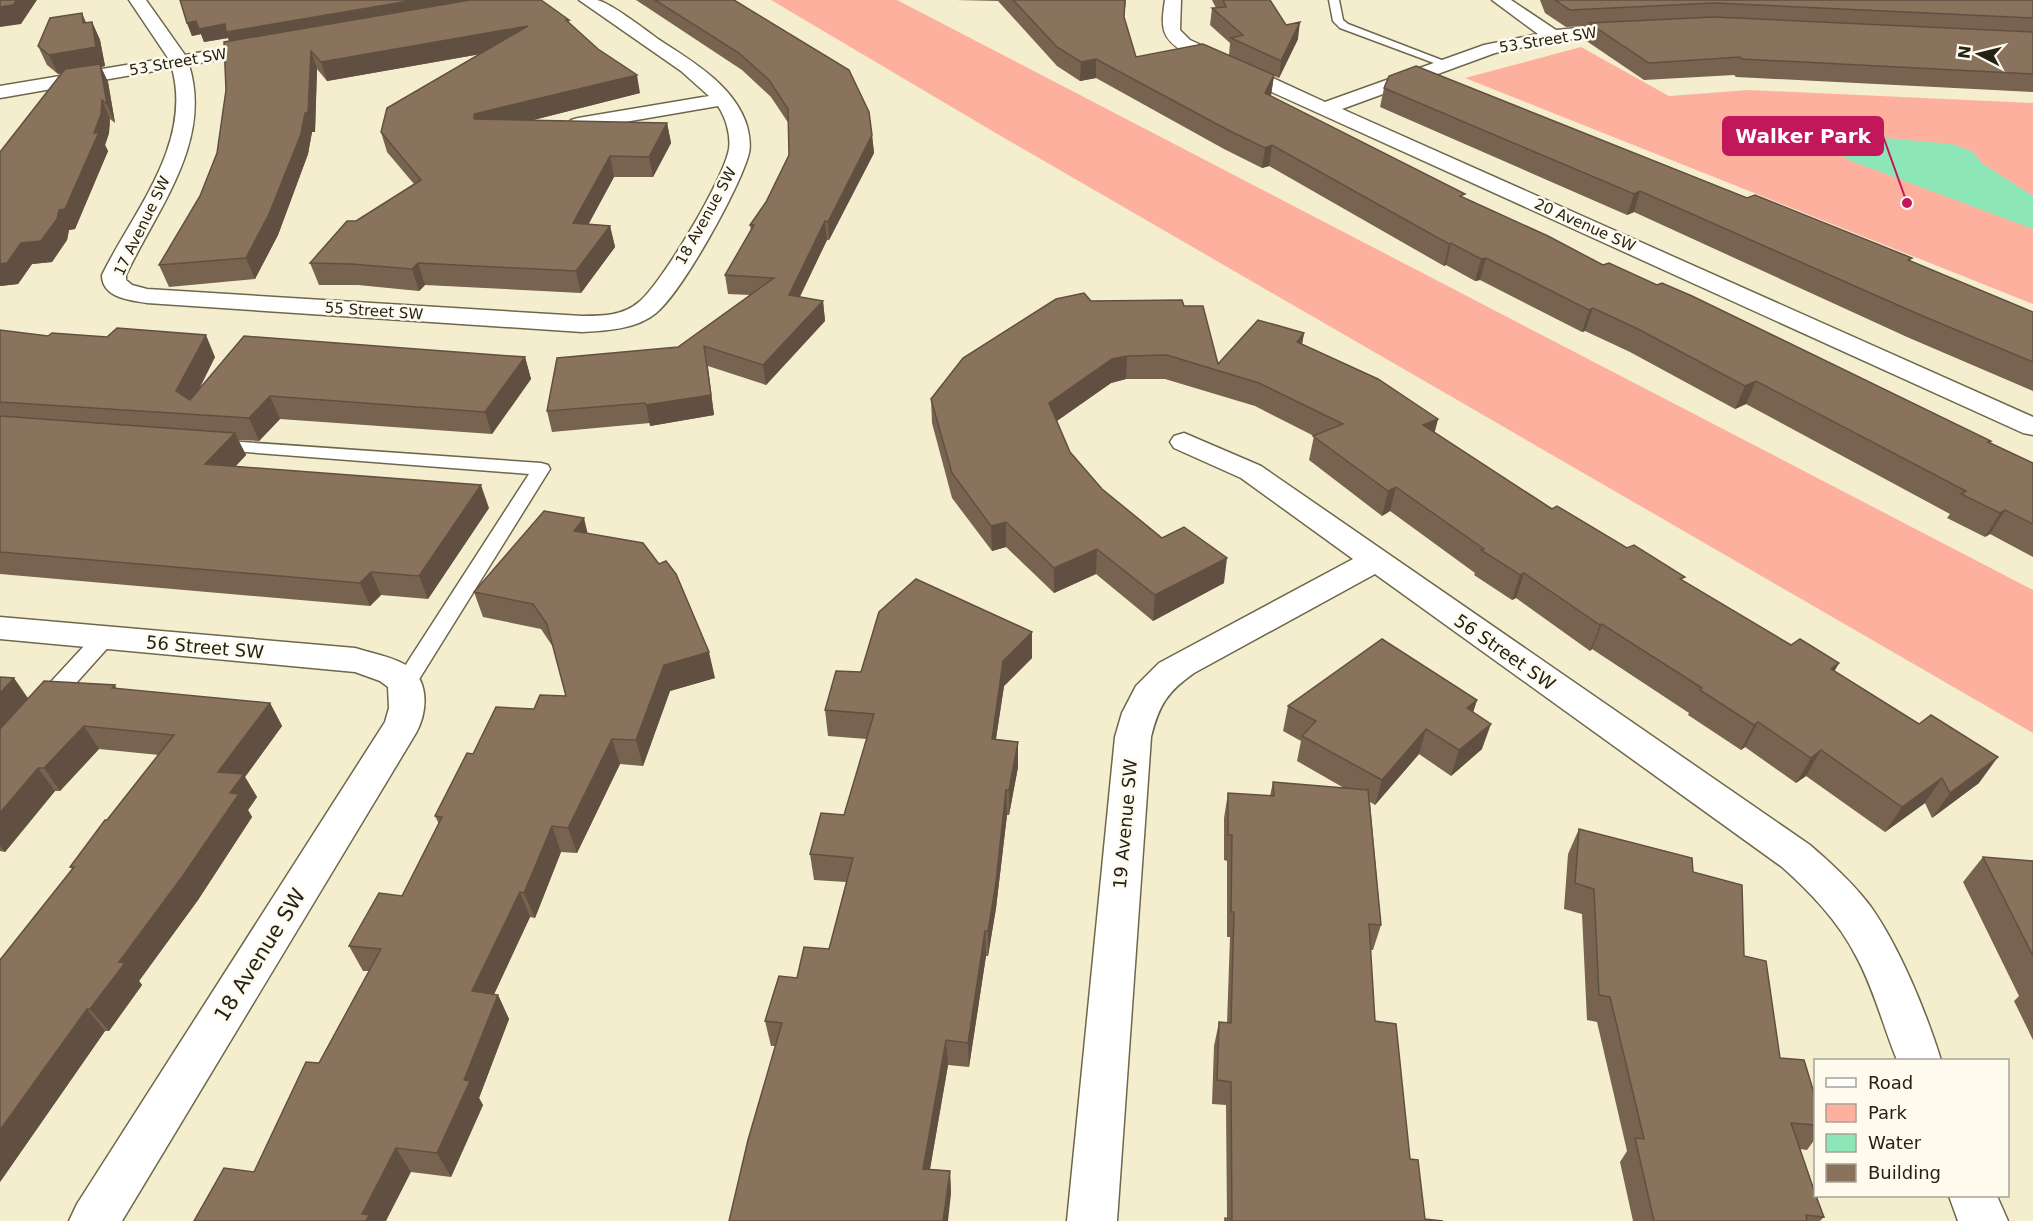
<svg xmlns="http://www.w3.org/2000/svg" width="2033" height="1221" font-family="'DejaVu Sans',sans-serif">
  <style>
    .green { fill: #feb09f }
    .water { fill: #8ce6b8 }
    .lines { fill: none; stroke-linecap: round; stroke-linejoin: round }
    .service-casing { stroke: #6e674b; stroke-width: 3 }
    .minor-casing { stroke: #6e674b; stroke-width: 3 }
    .service { fill: #fff; fill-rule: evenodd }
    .minor { fill: #fff; fill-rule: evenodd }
    .wall { fill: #776350 }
    .shaded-wall { fill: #615041 }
    .building { fill: #8a735d; stroke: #615041; stroke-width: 1.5 }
    .labels { text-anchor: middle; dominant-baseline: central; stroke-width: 5; stroke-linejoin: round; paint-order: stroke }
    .far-street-label { font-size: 15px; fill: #242115; stroke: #fefbee }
    .street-label { font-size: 18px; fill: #242115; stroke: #fefbee }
    .near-street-label { font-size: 21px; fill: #242115; stroke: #fefbee }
    .leader { fill: none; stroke: #c2185b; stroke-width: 2 }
    .callout-dot { fill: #c2185b; stroke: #fefbee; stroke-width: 2 }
    .callout { fill: #c2185b; stroke: #c2185b; stroke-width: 2 }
    .callout-label { font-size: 20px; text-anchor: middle; font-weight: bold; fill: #fff }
  </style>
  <rect width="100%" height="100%" fill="#f5eece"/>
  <path class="green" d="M771,0H897L2033,590V733L999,135Z
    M1581,47L1669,96L1749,90L2033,103V304L1465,78Z"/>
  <path class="water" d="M1852,135L1952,144L1972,151L1983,164L2033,196V229L1851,161L1833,150L1828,140Z"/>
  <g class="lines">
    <defs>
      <path id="service" d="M1329,0H1339L1343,20L1348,24L1452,64L1450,66H1442L1340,28L1333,21Z
        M213,440L541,463L548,465L550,469L413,689L405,691L397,689L394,683L529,474L207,449L204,445L207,441Z
        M104,631L112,633L115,638L112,643L52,710L44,712L36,710L33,704L36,698L96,633Z"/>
      <path id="minor" d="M129,0H146L185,55L267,41L273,42L276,46L273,50L267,51L189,65C213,142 157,209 126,275V280L132,285L147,289L582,316C602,316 623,316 639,302C662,283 724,179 729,149C731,135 726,118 718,106L578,130L571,128L568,124L571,120L578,118L709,96L681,71L579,0C584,0 591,0 597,0C609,2 646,30 658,39C692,61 735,86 747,126C749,134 751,144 749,153C741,186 682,292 656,313C637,329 606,331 582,332L147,303C130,300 102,298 102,275C133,212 193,144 172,68L0,98V86L168,58Z
        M1165,0H1181L1180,30L1190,40L1325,102L1484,45L1538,34L1492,0H1511L1556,30L1633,23L1639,24L1642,28L1639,32L1633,33L1553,41L1495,53L1342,109L2033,417V435L2023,433L1186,53C1160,38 1161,27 1165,0Z
        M1184,433L1261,466L1810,845C1832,864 1853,883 1871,907C1900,948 1926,1012 1941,1060H1897C1883,1026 1874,989 1856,956C1838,921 1811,893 1782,867L1375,574L1194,673C1167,692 1159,705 1151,737L1117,1221H1067L1115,737L1122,713L1136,686L1159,663L1353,559L1241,478L1174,448L1170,442L1174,436Z
        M0,617L355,648C371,653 389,656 404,664C430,677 428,711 416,733L122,1221H69L77,1204L385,722L389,708L388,687L380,681L355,672L0,639Z
        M1949,1196H1997L2008,1221H1958Z"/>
    </defs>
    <use href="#service" class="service-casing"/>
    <use href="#minor" class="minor-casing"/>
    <use href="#service" class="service"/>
    <use href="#minor" class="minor"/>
  </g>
  <path class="wall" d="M636,0H734L872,135L874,153L829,240H827L800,297L823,301L825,321L766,385L708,366L714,415L650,426V423L552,432L547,411L678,347L750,295L728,294L725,275L751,231L750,225L766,202L789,155V124L771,97L742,70Z
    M956,0H1126L1124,19L1136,57L1229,55L1230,43L1210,25L1212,8H1216L1212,0H1270L1286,25L1298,39L1279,78L1274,76L1271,96L1464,198L1603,265L2033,463V557L1990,534L1985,537L1947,518L1950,514L1746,404L1735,409L1630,352L1585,331L1582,332L1480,280L1475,281L1446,265L1444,266L1269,166L1262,168L1224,149L1096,78L1080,81L1057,66L998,1Z
    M1540,0H2033V92L1736,77L1734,75L1644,80L1585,40L1589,26L1566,27L1545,13Z
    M82,13L86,22H92L100,40L105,66L101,67L108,82L115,123L110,119L109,133L105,145L108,151L75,229L69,230L67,240L52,262L32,264L18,284L0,286L62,73L58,74L47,65L38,46Z
    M569,20V23L640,93L533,120L667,123L671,143L653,177H614L588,224L610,226L615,247L581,293L425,285L419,291L358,285H319L310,263L356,221L414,184L387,152L381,132L481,54L327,81L317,69L315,132H312L308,154L278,235L255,279L169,287L159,265L200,196L217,153L226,90L229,41L228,38L204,42L201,34L192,36L187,23Z
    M1384,88L1747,198L1910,261L2033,312V391L1907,337L1634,212L1627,215L1380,107Z
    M1091,301L1184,306L1218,364L1304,333L1302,344L1438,419L1434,433L1552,509L1683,581L1791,645L1839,663L1834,671L1979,783L1932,818L1925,803L1885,832L1806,776L1796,783L1745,747L1741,750L1688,715L1689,713L1592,649L1590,651L1516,598L1512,600L1474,575L1475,573L1390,511L1382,516L1309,460L1314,436L1255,406L1165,379H1126L1111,383L1057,421L1070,452L1102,489L1162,538L1224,583L1153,621L1096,574L1054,593L1006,547L992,551L952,498L932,423L931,399Z
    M0,330L215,357L199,390L525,357L531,379L492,434L280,419L259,441L238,440L246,455L235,467L489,508L428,599L381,595L370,606L0,574Z
    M588,533L715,678L670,691L643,766L620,764L577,853L561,852L535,918L530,917L494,994L498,995L509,1019L479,1098L483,1105L451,1177L411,1172H254L319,1063L369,971H363L349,946L402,896L439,824L435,816L473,754L534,709L566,696L553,647L541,629L483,617L474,592Z
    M1032,658L1004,686L996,739L1018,742V767L1009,815H1007L996,908L988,956H986L969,1067L948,1065L930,1169L950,1171L951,1194L775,1046H771L765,1021L797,978L829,949L846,882L814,880L810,854L844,815L867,739L828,736L825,710L861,672Z
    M0,677L28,698L115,685L117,689L270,703L282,726L245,777L257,797L248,810L252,817L198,900L139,981L142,985L109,1031H105L0,1182L72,869L70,867L159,755L99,749L60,791H55L5,852L0,851Z
    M1477,700L1473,712L1482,749L1451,776L1419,754L1375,805L1370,802L1381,925L1373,950H1370L1375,1021L1425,1219L1443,1221H1225V1218L1227,1219L1226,1105L1212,1104L1214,1046L1219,1022L1227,1023L1230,937H1227V861L1224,860V818L1228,793L1270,796L1273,782L1344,788L1297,761L1301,741L1283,731L1288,706Z
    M1579,829L1693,872L1744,956L1780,1058L1815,1096V1139L1807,1150L1800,1149L1824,1217L1820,1221H1633L1620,1162L1627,1151L1597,1022L1587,1020L1582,914L1564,909L1568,854Z
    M1983,857L2033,861V1040L2014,1001L2019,996L1963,882Z"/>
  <path class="shaded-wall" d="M17,0H37L21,24L0,27V7Z
    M416,0H492L231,45L228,38L204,42L201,34L192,36L187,23L196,21L225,24Z
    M92,22L100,40L105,66L101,67L108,82L115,123L107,104L100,67L58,74L49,55Z
    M1300,22L1298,39L1279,78L1281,61Z
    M528,26L532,45L327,81L321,62Z
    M311,51L317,69L315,132H312L308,154L278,235L255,279L246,258Z
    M1096,59V78L1080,81L1081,62Z
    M637,75L640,93L479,134L474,119V114Z
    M1274,75L1271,94L1263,112L1265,93Z
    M102,100L110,119L109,133L105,145L108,151L75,229L69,230L67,240L52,262L32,264L18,284L0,286V264L21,243L59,210L94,133Z
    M667,123L671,143L653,177L649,157Z
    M872,135L874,153L829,240L828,222Z
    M1272,145L1269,166L1262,168L1265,148Z
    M610,156L614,177L578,244L573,223Z
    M1640,191L1634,212L1627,215L1634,194Z
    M825,221L827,240L791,314L789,295Z
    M610,226L615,247L581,293L576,271Z
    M1451,243L1446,265L1444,266L1449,244Z
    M1486,258L1480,280L1475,281L1481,259Z
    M418,263L425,285L419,291L412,269Z
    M823,301L825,321L766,385L763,365Z
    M1593,308L1585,331L1582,332L1589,310Z
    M1304,333L1300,356L1297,342Z
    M206,335L215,357L186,413L176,391Z
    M704,346L714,415L650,426L646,405Z
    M1127,356L1126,379L1111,383L1048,427L1049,403L1112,359Z
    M525,357L531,379L492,434L485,412Z
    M1756,381L1746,404L1735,409L1745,386Z
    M270,396L280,419L259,441L249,418Z
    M1438,419L1432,443L1423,425Z
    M235,433L246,455L216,487L205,464Z
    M481,485L489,508L428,599L419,576Z
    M1396,487L1390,511L1382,516L1388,491Z
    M2005,510L1990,534L1985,537L2000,513Z
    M584,518L590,543L574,531Z
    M1006,522V547L992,551L991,526Z
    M1097,549L1096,574L1054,593V568Z
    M1227,558L1224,583L1153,621L1155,595Z
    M371,572L381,595L370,606L360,583Z
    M1524,573L1516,598L1512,600L1520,575Z
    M1602,624L1592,649L1590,651L1600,625Z
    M1032,632V658L1004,686L992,764V739L1003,661Z
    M709,652L715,678L670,691L643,766L636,740L664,665Z
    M1839,663L1825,688L1831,669Z
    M14,678L30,701L0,734V693Z
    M1477,700L1469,725L1467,708Z
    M270,703L282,726L245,777L257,797L248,810L252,817L198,900L139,981L142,985L109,1031L90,1009L119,962L218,772Z
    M1758,722L1745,747L1741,750L1754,725Z
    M1491,724L1482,749L1451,776L1459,750Z
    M84,726L99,749L60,791L44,768Z
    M1426,729L1419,754L1375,805L1382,780Z
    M612,739L620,764L577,853L568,828Z
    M1018,742V767L1009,815V790Z
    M1821,750L1806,776L1796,783L1811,758Z
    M1998,757L1979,783L1932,818L1950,793Z
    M38,768L55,791L5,852L0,846V813Z
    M1942,778L1925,803L1885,832L1902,807Z
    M1006,790L1007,815L996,908L988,956V931Z
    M552,826L561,852L535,918L524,893Z
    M520,892L530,917L484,1016L472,991Z
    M985,931L986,956L969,1067L968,1043Z
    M498,995L509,1019L479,1098L483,1105L451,1177L437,1153L464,1080Z
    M87,1009L105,1031L0,1182V1130Z
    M946,1040L948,1065L926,1192L923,1169Z
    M396,1148L411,1172L386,1221H366L362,1214Z
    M950,1171L951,1194L948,1221H943Z"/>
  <path class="building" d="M0,0H17L13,5L0,7Z
    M180,0H415L226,32L225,24L199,29L196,21L187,23Z
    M470,0H541L569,20H566L598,49L637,75L474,114V119L667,123L649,157L610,156L573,223L610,226L576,271L418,263L412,269L351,264L310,263L347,221H356L421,180L381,132L387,108L528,26L321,62L311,51L308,112L305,113L301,134L269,214L246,258L159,265L200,196L217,153L226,90L224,42Z
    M655,0H734L849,70L869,112L872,135L828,222L825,221L789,295L823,301L763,365L704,346L711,395L646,405L645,403L547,411L557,358L678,347L774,278L725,275L754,225H750L766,202L789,155L788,109L769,80L739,53Z
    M1013,0H1125L1124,17L1136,57L1203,44L1274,75L1265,93L1465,194L1460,196L1548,236L1603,265L1609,263L1657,285L1662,283L1692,296L1991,441L1988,442L2033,463V524L2005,510L2000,513L1961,494L1966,491L1756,381L1745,386L1638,329L1593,308L1589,310L1486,258L1481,259L1451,243L1449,244L1272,145L1265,148L1226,129L1096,59L1081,62L1057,47Z
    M1223,0H1270L1286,25L1300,22L1281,61L1231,38L1243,35L1212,8L1226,7Z
    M1555,0H2033V18L1714,3L1570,10Z
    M82,13L83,23L92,22L96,47L49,55L38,46L50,18Z
    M1714,17L2033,32V74L1742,59L1740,57L1649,63L1589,23Z
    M100,64L107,104L102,100L101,114L94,133L99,132L65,209L59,210L57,219L41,241L21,243L7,263L0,264V152L65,69Z
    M1416,66L1747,198L1755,195L1912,258L1908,260L2033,312V362L1918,314L1640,191L1634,194L1384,88L1389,76Z
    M1084,293L1091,301L1182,300L1184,306H1203L1218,364L1258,320L1304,333L1297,342L1378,379L1438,419L1423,425L1552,509L1557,506L1627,548L1634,545L1685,577L1680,579L1791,645L1800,639L1839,663L1831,669L1919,724L1931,715L1998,757L1950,793L1942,778L1902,807L1821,750L1811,758L1758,722L1754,725L1700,690L1702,688L1602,624L1600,625L1524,573L1520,575L1481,550L1484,549L1396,487L1388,491L1313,436L1343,424L1259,383L1167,355L1127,356L1112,359L1049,403L1070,452L1102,489L1162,538L1184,527L1227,558L1155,595L1097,549L1054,568L1006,522L991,526L952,473L931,399L963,358L1056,299Z
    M117,328L206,335L176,391L190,400L244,336L525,357L485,412L270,396L249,418L0,402V330L48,336L52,333L107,337Z
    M0,416L235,433L205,464L481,485L419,576L371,572L360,583L0,552Z
    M544,511L584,518L574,531L643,543L659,564L666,561L676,574L709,652L664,665L636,740L612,739L568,828L552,826L524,893L520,892L472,991L498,995L464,1080L470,1081L437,1153L396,1148L362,1214L369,1215L366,1221H194L224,1168L254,1172L306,1062L319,1063L381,949L349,946L379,893L402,896L442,817L435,816L467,753L473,754L496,707L534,709L540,695L566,696L547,624L533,604L474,592Z
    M916,579L1032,632L1003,661L992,739L1018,742L1009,790H1006L996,882L988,931H985L968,1043L946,1040L923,1169L950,1171L943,1221H729L748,1140L782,1023L765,1021L779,976L797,978L804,947L829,949L853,858L810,854L821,813L844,815L874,714L825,710L836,671L861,672L879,612Z
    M1382,639L1477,700L1467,708L1491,724L1459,750L1426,729L1382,780L1302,736L1316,721L1288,706Z
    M0,677L14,678L0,693Z
    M44,681L115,685L112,688L270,703L218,772L244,774L230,793L239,794L182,877L119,962L125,963L90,1009H87L0,1130V960L74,867H70L105,820H107L174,735L84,726L44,768H38L0,813V729Z
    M1273,782L1368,790L1381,925L1369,924L1375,1021L1396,1024L1410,1159L1418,1160L1425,1219L1443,1221H1225V1218L1232,1219L1231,1082L1217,1080L1219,1022L1231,1023L1234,912H1231L1232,835H1228V793L1274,796Z
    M1579,829L1692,858L1693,872L1742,885L1744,956L1766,961L1780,1058L1804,1060L1815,1096V1125L1791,1123L1815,1193V1196H1816L1824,1217L1806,1215L1807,1221H1654L1635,1138L1644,1139L1610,997L1599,995L1594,889L1575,883Z
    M1983,857L2033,861V956Z"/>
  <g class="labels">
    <g class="far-street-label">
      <text transform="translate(1548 40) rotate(-9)">53 Street SW</text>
      <text transform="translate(178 62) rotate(-10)">53 Street SW</text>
      <text transform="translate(706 216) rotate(-61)">18 Avenue SW</text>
      <text transform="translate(1585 225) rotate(24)">20 Avenue SW</text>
      <text transform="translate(142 226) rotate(-64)">17 Avenue SW</text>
      <text transform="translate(374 311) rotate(4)">55 Street SW</text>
    </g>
    <g class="street-label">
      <text transform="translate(205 647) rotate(5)">56 Street SW</text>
      <text transform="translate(1505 652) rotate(35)">56 Street SW</text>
      <text transform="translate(1125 824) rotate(-85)">19 Avenue SW</text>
    </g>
    <g class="near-street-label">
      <text transform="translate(260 955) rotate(-58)">18 Avenue SW</text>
    </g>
  </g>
  <path class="leader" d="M1907 203L1883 136"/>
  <circle class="callout-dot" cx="1907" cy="203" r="6"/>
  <rect class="callout" x="1723" y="117" width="160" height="38" rx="6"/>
  <g class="callout-label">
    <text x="1803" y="143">Walker Park</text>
  </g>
  <rect x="1814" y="1059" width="195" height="138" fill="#fefbee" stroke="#a7a497" stroke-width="1.5"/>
  <rect x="1826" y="1078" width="30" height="9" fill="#ffffff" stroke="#a7a497" stroke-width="1.5"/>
  <text x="1868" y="1089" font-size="18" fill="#242115">Road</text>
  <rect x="1826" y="1104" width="30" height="18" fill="#feb09f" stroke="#a7a497" stroke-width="1.5"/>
  <text x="1868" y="1119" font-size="18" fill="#242115">Park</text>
  <rect x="1826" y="1134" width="30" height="18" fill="#8ce6b8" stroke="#a7a497" stroke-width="1.5"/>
  <text x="1868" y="1149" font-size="18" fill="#242115">Water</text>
  <rect x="1826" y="1164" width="30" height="18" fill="#8a735d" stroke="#a7a497" stroke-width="1.5"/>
  <text x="1868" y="1179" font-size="18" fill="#242115">Building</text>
  <g transform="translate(1979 54) rotate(277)" stroke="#fefbee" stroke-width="4.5" paint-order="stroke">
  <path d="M0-4.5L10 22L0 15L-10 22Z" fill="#242115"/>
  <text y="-9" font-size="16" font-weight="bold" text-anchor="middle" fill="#242115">N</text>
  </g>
</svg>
